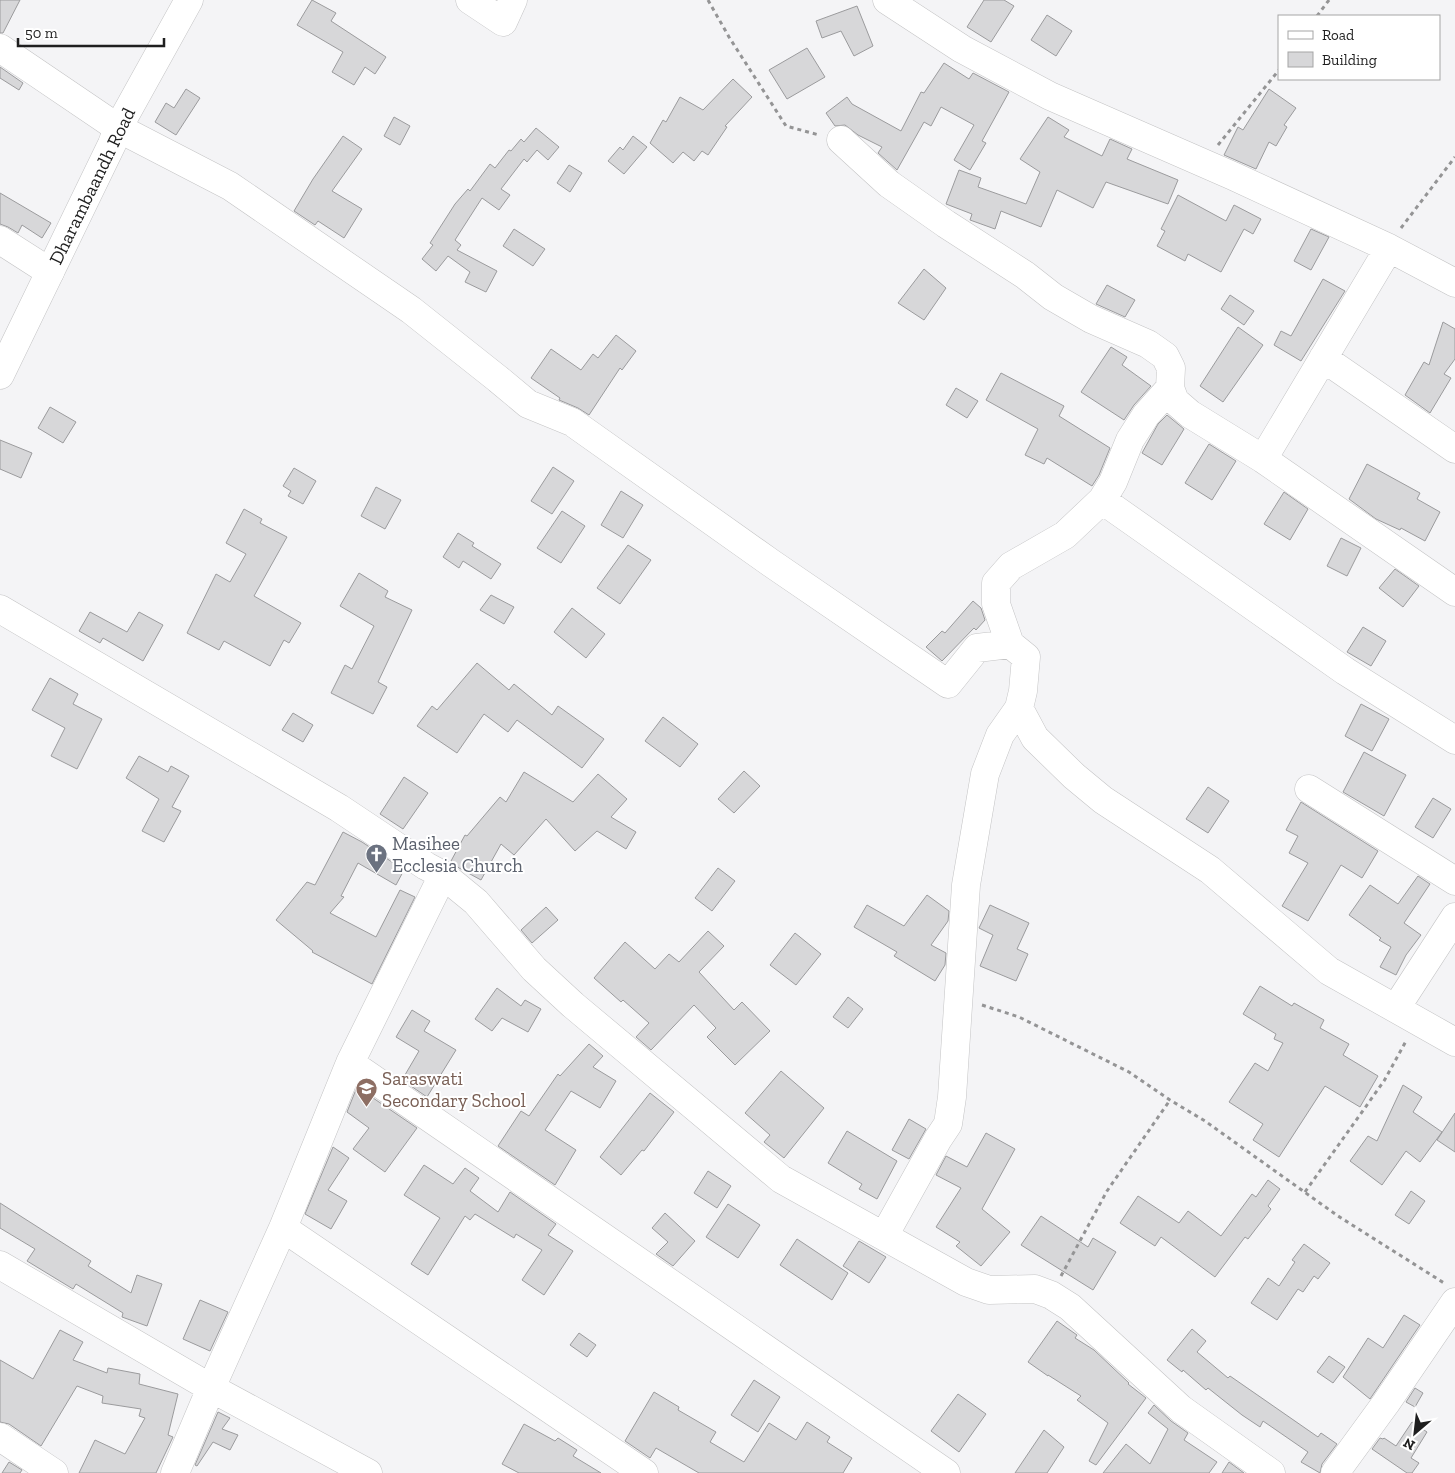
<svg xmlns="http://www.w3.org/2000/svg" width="1455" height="1473" font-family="'Zilla Slab',serif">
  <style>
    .building { fill: #d7d7d9; stroke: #9b9b9d }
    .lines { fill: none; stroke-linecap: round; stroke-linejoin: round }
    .minor-casing { stroke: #c4c4c5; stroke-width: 29 }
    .major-casing { stroke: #c4c4c5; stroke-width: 29 }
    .path { stroke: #949495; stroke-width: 3; stroke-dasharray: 4 4; stroke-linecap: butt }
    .minor { stroke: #fff; stroke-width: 28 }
    .major { stroke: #fff; stroke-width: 28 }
    .labels { text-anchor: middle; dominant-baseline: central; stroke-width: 4; stroke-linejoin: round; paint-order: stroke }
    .street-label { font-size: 19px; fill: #1f1f1f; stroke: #fff }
    .worship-label { font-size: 19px; fill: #5b616d; stroke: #fff; text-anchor: start }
    .education-label { font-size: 19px; fill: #785e54; stroke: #fff; text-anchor: start }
  </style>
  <rect width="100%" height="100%" fill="#f4f4f6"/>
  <path class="building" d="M0,0H20L3,33H0Z
    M312,0L336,13L331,21L386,57L375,74L365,67L354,85L332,72L343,52L297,25Z
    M984,0H1004L1014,6L991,42L967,27Z
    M857,6L873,46L854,56L841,31L822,38L816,21Z
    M1047,15L1072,31L1056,56L1031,40Z
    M807,48L825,77L787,99L769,70Z
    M944,63L969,79L973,73L1009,92L982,141L986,143L970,170L954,160L974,125L941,107L931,126L924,122L897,170L878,153L882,147L858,135L845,125L835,126L826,113L847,97L852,104L901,131L921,92L924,93Z
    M0,67L23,83L19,90L0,78Z
    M733,79L752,97L725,126L727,127L708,155L702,151L694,161L683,152L673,163L650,143L663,120L666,122L680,97L703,110Z
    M186,89L200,98L176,135L155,122L166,103L174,108Z
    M1269,89L1296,108L1284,125L1287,127L1276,146L1269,142L1256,169L1224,155L1238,127L1243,130Z
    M394,117L410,126L400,145L384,136Z
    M1048,117L1069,130L1064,137L1102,156L1110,139L1132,149L1127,159L1178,180L1168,204L1106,182L1093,208L1057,190L1041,227L1001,211L995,229L970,220L972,214L946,204L959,170L981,178L978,187L1026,204L1040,172L1020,159Z
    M536,128L559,147L548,160L537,150L527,162L524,159L501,189L510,195L499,210L482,198L455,240L461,245L457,250L497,271L486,292L465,282L470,272L448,256L436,271L422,259L433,245L430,243L455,204L468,189L470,191L490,164L495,168L509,150L511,151L521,139L524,142Z
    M343,136L362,149L332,191L362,209L344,238L318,221L315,225L294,211L313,179Z
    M633,136L647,147L624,174L608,161L620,147L623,150Z
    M569,165L582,173L570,192L557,183Z
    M0,193L51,223L42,238L22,225L18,233L8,227L0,224Z
    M1178,195L1226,221L1234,205L1261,219L1253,234L1244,229L1221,272L1188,254L1185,261L1157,246L1165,231L1161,229Z
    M514,229L545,249L533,266L503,246Z
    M1311,229L1329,237L1311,270L1294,261Z
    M924,269L946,288L924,320L898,303Z
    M1323,279L1345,291L1301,361L1274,345L1281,331L1291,336Z
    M1107,285L1135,300L1125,317L1096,304Z
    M1230,295L1254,311L1244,325L1221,309Z
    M1443,322L1455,329V359L1444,374L1451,378L1430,413L1405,395L1424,362L1429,365Z
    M1238,327L1263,345L1223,402L1200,386Z
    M616,335L636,351L622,370L620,368L589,415L578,408L559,400L560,398L531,378L551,349L581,370L593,354L598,358Z
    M1111,347L1127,357L1122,365L1151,386L1134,405L1124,420L1081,392Z
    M1001,373L1064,406L1059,416L1110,448L1099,475L1092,486L1047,458L1044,464L1025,455L1038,429L986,400Z
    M956,388L978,401L967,418L946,405Z
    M50,407L76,422L63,443L38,428Z
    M1167,415L1184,429L1162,465L1142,453L1158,424Z
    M0,440L32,453L21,478L0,469Z
    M1209,444L1236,461L1212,500L1185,483Z
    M1367,464L1420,493L1417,499L1440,512L1425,541L1401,528L1400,530L1376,519L1349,499Z
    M553,467L574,481L552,514L531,501Z
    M294,468L316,481L303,504L288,496L291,491L283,486Z
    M376,487L401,500L385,529L361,516Z
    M621,491L643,505L623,538L601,525Z
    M1284,492L1308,509L1290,540L1264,524Z
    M244,509L262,519L260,523L287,537L254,596L301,623L289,643L284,640L270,666L224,641L219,650L187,633L216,574L230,582L246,554L226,543Z
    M562,511L585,526L561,563L537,548Z
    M458,533L474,543L472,546L501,564L491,579L463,561L459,568L443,557Z
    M1341,538L1361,548L1347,576L1327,566Z
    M628,545L651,560L620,604L597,588Z
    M1395,569L1419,586L1403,607L1379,588Z
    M359,573L388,591L385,597L412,610L378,682L387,687L373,714L331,693L345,665L352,669L374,626L340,606Z
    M491,595L514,607L504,624L480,610Z
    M973,601L981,608L985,620L976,630L974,628L942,661L926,647L942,631L945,633Z
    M572,608L605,634L586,658L554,632Z
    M90,612L127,632L139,612L163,625L143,661L103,638L100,643L79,631Z
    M1363,627L1386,641L1371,666L1347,652Z
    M477,663L509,690L514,684L552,715L558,706L604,739L582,768L517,720L508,732L484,714L457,753L417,726L432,706L437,710Z
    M50,678L78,694L73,704L102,719L77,769L51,756L65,728L32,710Z
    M1361,704L1389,719L1372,751L1345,736Z
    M293,713L313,725L303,742L282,730Z
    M663,717L698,744L680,767L645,741Z
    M1364,752L1406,775L1384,816L1343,792Z
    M139,756L168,772L171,766L189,776L172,807L181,811L164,842L142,831L159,799L126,778Z
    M744,771L760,786L734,813L718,799Z
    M524,772L573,802L598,774L627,799L611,817L636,832L626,849L597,831L575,851L546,819L514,855L501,844L481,880L459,868L451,861L465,835L467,836L500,797L506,802Z
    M404,777L428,793L403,829L380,814Z
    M1208,787L1229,801L1208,833L1186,819Z
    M1433,798L1451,809L1433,838L1415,827Z
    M1301,802L1378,851L1362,878L1341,865L1308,921L1282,906L1308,863L1289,853L1298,836L1286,830Z
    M343,832L362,842L404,870L396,885L358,863L341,896L344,897L330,913L376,937L400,890L415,897L372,984L312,952L313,951L276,920L307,882L315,885Z
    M718,868L735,881L712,911L695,898Z
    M1418,876L1430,884L1404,923L1421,935L1406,955L1396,975L1380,967L1391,947L1379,940L1381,938L1349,915L1370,885L1398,904Z
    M927,895L949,911L948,921L931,945L946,953L945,965L935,981L894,956L897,952L854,927L867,905L904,926Z
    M990,905L1029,923L1017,949L1028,954L1016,981L980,966L993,935L979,928Z
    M546,907L558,920L532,943L521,930Z
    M708,931L724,946L699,972L734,1010L742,1002L770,1031L735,1065L707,1037L716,1028L694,1005L651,1050L636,1037L649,1023L623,1000L621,1002L594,978L625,942L655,969L669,954L679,962Z
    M795,933L821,954L796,985L770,965Z
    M1260,986L1292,1006L1294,1003L1324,1020L1320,1028L1349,1044L1343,1055L1378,1076L1360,1107L1325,1086L1279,1157L1253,1140L1263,1124L1229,1102L1255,1063L1268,1071L1283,1043L1274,1039L1276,1034L1243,1014Z
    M497,988L521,1006L525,1000L541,1009L528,1032L502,1018L492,1031L475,1019Z
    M848,997L863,1009L848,1028L833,1017Z
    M412,1010L430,1021L424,1031L456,1050L427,1097L402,1080L419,1051L396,1037Z
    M589,1044L603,1056L593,1067L616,1081L600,1108L571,1091L545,1130L576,1150L555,1185L498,1146L521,1111L529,1116L558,1074L560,1076Z
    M781,1071L824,1108L784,1158L764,1142L770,1135L745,1113Z
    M1403,1085L1422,1097L1413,1112L1442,1132L1420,1162L1406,1151L1382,1185L1350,1161L1368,1136L1377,1141Z
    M357,1087L417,1128L385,1172L353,1149L369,1128L347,1112Z
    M650,1093L674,1112L644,1151L642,1150L621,1175L600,1157Z
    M1455,1113V1152L1437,1140Z
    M909,1119L926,1129L909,1159L892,1150Z
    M847,1131L897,1161L877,1199L859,1189L862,1184L828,1163Z
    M986,1133L1015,1149L982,1209L1010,1232L981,1266L956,1246L960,1242L936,1227L961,1188L936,1175L946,1156L967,1167Z
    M333,1147L349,1158L328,1190L347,1201L331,1229L305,1214Z
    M424,1165L453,1184L465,1168L479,1178L470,1191L498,1212L510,1192L556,1224L548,1235L573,1251L544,1295L522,1280L542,1250L516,1234L514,1238L475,1214L470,1220L465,1216L428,1275L411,1264L440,1218L404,1195Z
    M708,1171L731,1186L717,1208L694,1193Z
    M1268,1180L1280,1189L1268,1206L1271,1209L1248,1239L1245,1237L1215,1277L1161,1237L1155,1246L1120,1223L1138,1196L1179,1223L1188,1211L1221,1236L1252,1194L1256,1197Z
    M1411,1191L1425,1201L1409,1224L1395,1215Z
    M0,1203L91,1261L88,1266L131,1293L137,1275L162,1284L147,1326L122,1317L123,1313L76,1284L73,1289L27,1261L35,1249L0,1228Z
    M728,1204L760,1225L738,1258L706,1237Z
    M665,1213L695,1241L673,1266L656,1254L668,1242L652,1228Z
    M1041,1216L1088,1247L1093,1238L1116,1252L1093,1290L1021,1245Z
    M797,1239L848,1273L832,1300L780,1265Z
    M859,1241L886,1257L869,1283L843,1266Z
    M1304,1244L1330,1263L1318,1279L1314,1276L1303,1292L1298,1289L1277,1320L1251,1303L1268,1278L1279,1286L1295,1262L1292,1260Z
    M200,1300L228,1312L210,1351L183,1339Z
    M1404,1315L1420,1325L1370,1399L1343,1377L1368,1338L1383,1348Z
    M1057,1321L1077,1335L1075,1338L1094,1350L1129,1383L1128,1384L1146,1398L1096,1465L1089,1461L1108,1423L1077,1400L1081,1396L1048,1375V1376L1028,1362Z
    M1192,1329L1206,1341L1197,1352L1228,1378L1230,1376L1318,1437L1321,1433L1337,1444L1322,1464L1320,1473L1301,1462L1308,1452L1263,1421L1260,1427L1242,1415L1208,1388L1206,1390L1183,1370L1182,1372L1167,1360Z
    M60,1330L83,1342L73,1360L107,1373L108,1368L140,1374L139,1384L178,1394L168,1435L173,1437L156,1473H79L95,1440L125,1454L145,1418L139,1416L141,1409L102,1403L103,1396L77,1386L41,1446L9,1424L0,1422V1360L33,1379Z
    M579,1333L596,1345L587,1357L570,1345Z
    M1329,1356L1345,1367L1333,1383L1317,1372Z
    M754,1380L780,1397L758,1432L731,1415Z
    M1415,1388L1423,1393L1415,1407L1406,1402Z
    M654,1392L679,1407L678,1410L716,1432L710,1442L744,1462L769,1423L796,1440L807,1422L830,1437L827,1442L852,1458L843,1473H699L656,1448L650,1458L625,1441Z
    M958,1394L986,1414L959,1452L931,1431Z
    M1154,1405L1171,1421L1188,1433L1184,1440L1217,1462L1209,1473H1103L1126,1444L1150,1464L1168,1429L1148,1413Z
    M218,1412L230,1418L222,1429L238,1435L230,1450L213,1442L197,1466L195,1465Z
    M1412,1422L1427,1432L1411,1458L1419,1463L1412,1473H1407L1372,1449L1380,1438L1383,1439L1384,1438L1396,1446Z
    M524,1424L555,1441L558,1438L577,1450L573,1456L601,1473H519L502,1464Z
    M1044,1430L1064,1447L1047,1473H1015Z
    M9,1462L22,1470L20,1473H2Z
    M1229,1462L1244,1473H1222Z"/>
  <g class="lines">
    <defs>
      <path id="minor" d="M470,0L503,22L513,0
        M887,0L962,49L1050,96L1233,176L1389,248L1455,283
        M0,48L118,128L230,186L411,310L498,379L528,404L572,422L771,563L948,684L977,648L1010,644L1026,657L1023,691L1019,708L1000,735L985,774L966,885L952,1097L948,1124L938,1139L884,1236
        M841,140L889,184L946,224L1025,275L1053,297L1091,319L1148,344L1165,356L1171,368L1170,388L1175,401L1190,414L1263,459L1455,592
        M0,240L50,272
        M1323,358L1455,449
        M1170,388L1146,415L1130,440L1113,482L1102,500L1345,671L1455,740
        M1263,459L1389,248
        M0,609L339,808L426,866L443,875L476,902L534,969L573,1005L781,1179L966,1282L989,1290L1035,1289L1051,1295L1070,1307L1181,1409L1271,1473
        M1010,644L996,604V583L1011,566L1065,535L1102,500
        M1019,708L1035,738L1074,776L1103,800L1210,870L1329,971L1455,1042
        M1309,789L1455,881
        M1396,1008L1455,917
        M350,1063L946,1473
        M283,1228L644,1473
        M0,1265L211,1388L368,1473
        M0,1437L54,1473
        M175,1473L211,1388L283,1228L350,1063L443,875
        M1335,1473L1386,1403L1455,1302"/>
      <path id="major" d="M0,375L112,144L118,128L189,0"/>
    </defs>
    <use href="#minor" class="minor-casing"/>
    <use href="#major" class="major-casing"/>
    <path class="path" d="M708,0L729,37L786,126L819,135
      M1317,16L1329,0
      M1218,145L1279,70
      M1401,228L1455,157
      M982,1005L1019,1017L1129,1072L1170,1100L1205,1121L1338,1216L1444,1283
      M1305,1192L1384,1081L1406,1041
      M1061,1276L1107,1191L1170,1100"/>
    <use href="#minor" class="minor"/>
    <use href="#major" class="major"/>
  </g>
  <defs>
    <symbol id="church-pin" viewBox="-11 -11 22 30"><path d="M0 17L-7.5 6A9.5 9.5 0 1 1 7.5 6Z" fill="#6b7280" stroke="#fff"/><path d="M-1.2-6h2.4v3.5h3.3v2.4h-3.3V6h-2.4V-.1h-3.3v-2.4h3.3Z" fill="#fff"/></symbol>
    <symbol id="school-pin" viewBox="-11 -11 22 30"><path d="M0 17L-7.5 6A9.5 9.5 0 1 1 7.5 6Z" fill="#8d6e63" stroke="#fff"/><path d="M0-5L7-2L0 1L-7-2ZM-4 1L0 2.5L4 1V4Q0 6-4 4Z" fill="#fff"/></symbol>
  </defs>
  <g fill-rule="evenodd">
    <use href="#church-pin" x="364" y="842" width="25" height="34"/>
    <use href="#school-pin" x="354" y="1076" width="25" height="34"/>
  </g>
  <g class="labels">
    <g class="street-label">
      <text transform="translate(92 186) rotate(-64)">Dharambaandh Road</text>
    </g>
    <g class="worship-label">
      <text x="392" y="843">Masihee<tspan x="392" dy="22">Ecclesia Church</tspan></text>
    </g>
    <g class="education-label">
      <text x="382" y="1078">Saraswati<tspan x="382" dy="22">Secondary School</tspan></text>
    </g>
  </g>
  <rect x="1278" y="15" width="162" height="65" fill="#ffffff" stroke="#a5a5a5"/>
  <rect x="1288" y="31" width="25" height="8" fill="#ffffff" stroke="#a5a5a5"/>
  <text x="1322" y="40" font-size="15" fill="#1f1f1f">Road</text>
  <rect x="1288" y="52" width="25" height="15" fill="#d7d7d9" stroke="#a5a5a5"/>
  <text x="1322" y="65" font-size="15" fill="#1f1f1f">Building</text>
  <g transform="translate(1415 1433) rotate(208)" stroke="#ffffff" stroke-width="4" paint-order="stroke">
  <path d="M0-4L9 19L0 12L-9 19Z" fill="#1f1f1f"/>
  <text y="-8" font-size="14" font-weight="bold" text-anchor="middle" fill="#1f1f1f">N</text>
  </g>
  <path d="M18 38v8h146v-8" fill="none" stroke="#1f1f1f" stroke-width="2.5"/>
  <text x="25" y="38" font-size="15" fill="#1f1f1f" stroke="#ffffff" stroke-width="4" paint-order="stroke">50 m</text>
</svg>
